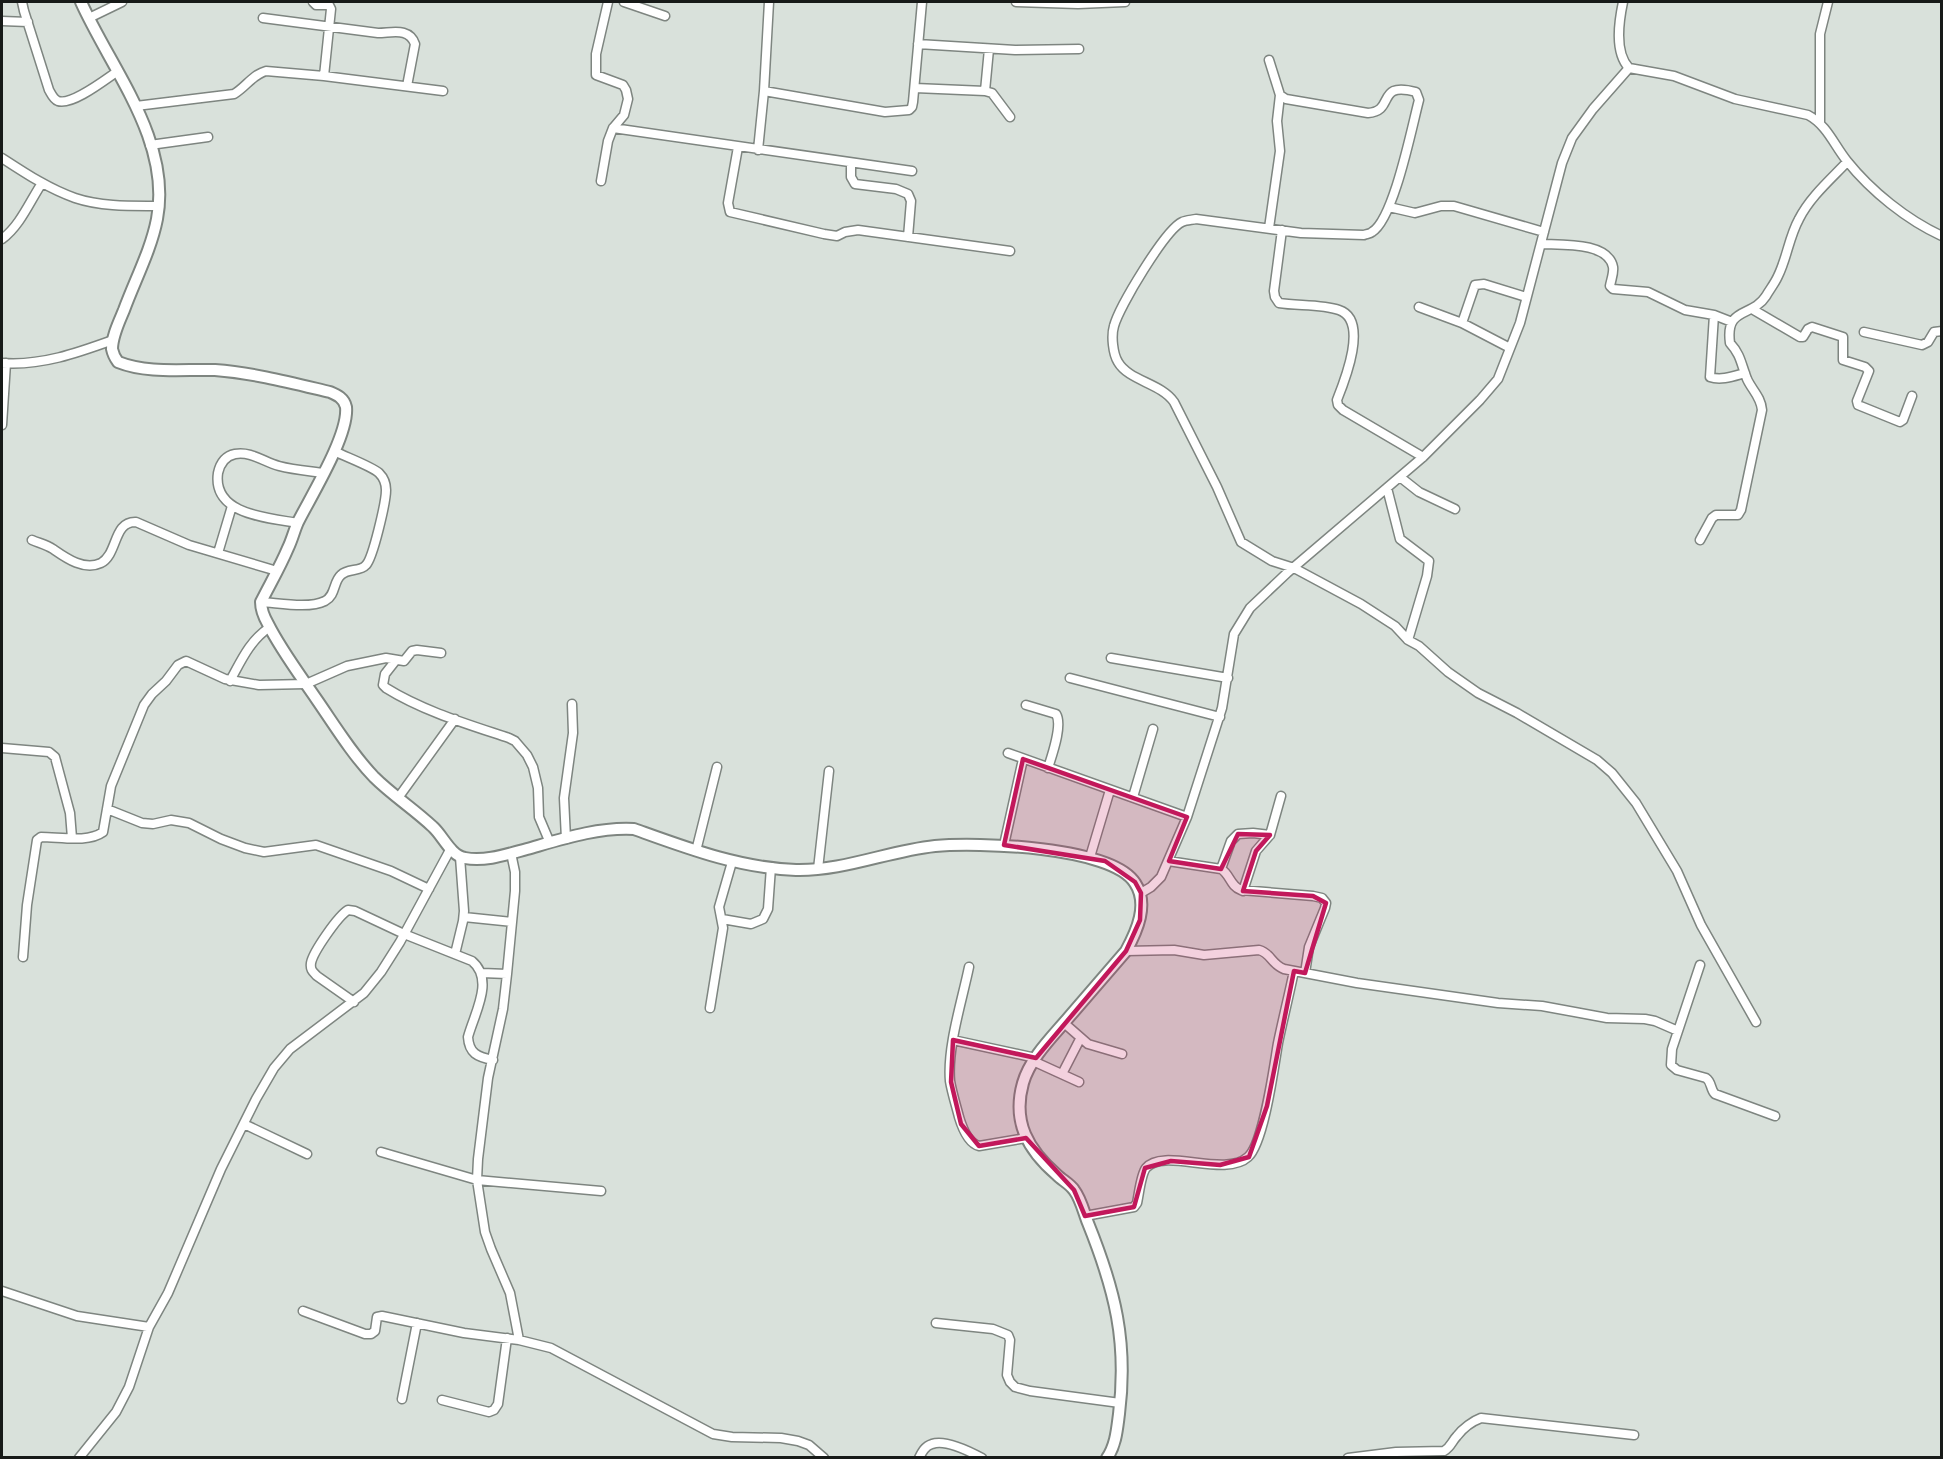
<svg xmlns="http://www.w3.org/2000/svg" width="1943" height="1459" font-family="Lato,sans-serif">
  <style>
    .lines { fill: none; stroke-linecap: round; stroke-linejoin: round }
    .minor-casing { stroke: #7e8580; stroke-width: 11 }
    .tertiary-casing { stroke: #7e8580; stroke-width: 14 }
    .minor { stroke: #fff; stroke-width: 8 }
    .tertiary { stroke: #fff; stroke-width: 10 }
    .marked { fill: #c2185b; fill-opacity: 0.2; stroke: #c2185b; stroke-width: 4.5; stroke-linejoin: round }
  </style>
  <rect width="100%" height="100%" fill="#d9e1db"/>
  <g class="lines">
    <defs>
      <path id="minor" d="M22,2L24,11L49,90C51,93 53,99 58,101C72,106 106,79 118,71
        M313,2L316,5H329L331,9L324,76
        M624,2L665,16
        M1016,2L1078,4L1125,2
        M1623,2C1619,21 1614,52 1629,68L1674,76L1735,99L1808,115C1827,125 1834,145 1847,161C1871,191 1907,220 1942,236
        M89,18L122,2
        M263,18L378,33C392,33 409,27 415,44L407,86
        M2,21L28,22
        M918,44L1015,50L1079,49
        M1269,60L1280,95L1286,99L1368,113C1396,111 1375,81 1416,92L1419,100C1412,126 1394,219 1372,232C1370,234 1366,234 1364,235L1301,233L1196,219C1192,220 1186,220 1182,222C1165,230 1119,307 1114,326C1111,336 1113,354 1118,362C1129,381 1161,383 1174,402L1217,487L1241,542L1272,561L1294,568L1361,604L1395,626L1408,640L1419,646L1448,672L1478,693L1517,713L1597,760L1612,773L1636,803L1677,871L1701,925L1756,1022
        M915,88L985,91L992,93L1010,117
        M764,91L885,112L909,110L912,107L913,102L922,2
        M985,91L989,49
        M136,106L234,94C246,87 252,75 266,71L324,76L443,91
        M1820,122V34L1828,2
        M613,128L912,171
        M150,145L208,137
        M738,147L728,203L730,212L824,234L837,236L845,232L858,230L1010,251
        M758,150L764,91L769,2
        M2,158C25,173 49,189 75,198C102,207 131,206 159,206
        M851,163V177L855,184L896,189L908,194L911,201L908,237
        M601,181L608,141L613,128L624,115L628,99L626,90L623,85L596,75V54L608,2
        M1389,207L1415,213L1441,206H1454L1544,232
        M1269,228L1280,151L1277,121L1280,95
        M1282,230L1274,291L1275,297L1279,303C1297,306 1322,304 1339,310C1369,320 1345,380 1337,400L1338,405L1343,410L1423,457
        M2,239C20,226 30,201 42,183
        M1542,244C1562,245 1608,242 1613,267C1614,273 1611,280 1610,286L1613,289L1648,292L1685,310L1714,315L1732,322
        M1419,307L1462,323L1510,348
        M1752,309L1800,337H1803L1808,329L1812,327L1843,337V360L1865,367L1869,371L1857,401L1858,405L1900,422L1903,420L1912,396
        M1714,315L1710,377C1721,381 1734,376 1745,373
        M1462,323L1475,285L1484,284L1526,297
        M1864,332L1922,345L1928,342L1934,332L1942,331
        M2,363C41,366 77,353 113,340
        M2,425L6,363
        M1400,477L1419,492L1455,509
        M1387,488L1400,539L1429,561L1427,576L1408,640
        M298,523C269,518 212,515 218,473C220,464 225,456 235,454C251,451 264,462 279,466C294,470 310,471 324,473
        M32,540C39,543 47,545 53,549C66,558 84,571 101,563C118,554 113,521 136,522L189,545L277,571
        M1700,540L1712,518L1716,515H1738L1741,510L1762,410C1761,397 1752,390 1747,379C1741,364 1741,355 1730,343C1725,306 1752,318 1766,296C1770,289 1775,283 1778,276C1787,258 1789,237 1799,219C1810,197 1831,179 1847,162
        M218,553L232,506
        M261,602C279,603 309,609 325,601C336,595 333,582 341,575C348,568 360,572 366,565C373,558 386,502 386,490C386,484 384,478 379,473C371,466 346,457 334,451
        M1111,658L1228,678
        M396,660L385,674L383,685L386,688C423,711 467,724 509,738L515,741L527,755L533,767L538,788L539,817L550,843
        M1070,678L1220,717
        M230,681C241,661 250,640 270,627
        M1026,705L1056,714C1063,725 1052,755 1048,768
        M2,748L49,752L55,757L70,813L72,838
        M1008,753L1187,817
        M1133,797L1153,729
        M398,798L455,719
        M107,809L142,823L153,824L171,820L189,823L221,839L245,848L264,852L316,845L391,871L429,889
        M566,839L564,798L573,733L572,704
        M1004,845L1023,759
        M696,851L717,767
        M511,853L515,872V891L507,974L503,1009L488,1078L478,1159L477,1180L485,1232L491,1249L510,1293L519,1340
        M1090,857L1110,790
        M1168,861L1221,869C1230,874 1230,886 1241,890L1313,896L1322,898L1326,903L1325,908L1309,947L1305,973
        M818,869L829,771
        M1221,869L1231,841L1238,834L1253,833L1270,835
        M1243,891L1256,851L1270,835L1281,796
        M1141,893L1151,887L1161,877L1187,817L1222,708L1234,634L1250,608L1287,573L1423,457L1480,400L1498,379L1520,323L1562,163L1572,138L1593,109L1629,68
        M464,917L512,922
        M722,919L751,924L763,919L768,909L771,867
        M1126,951L1174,950L1204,955L1259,950C1271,953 1271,964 1284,969L1357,983L1498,1003L1542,1006L1607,1018L1645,1019L1655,1021L1678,1031
        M455,954L463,921L464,911L460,857
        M23,957L27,905L37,840L41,837C60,837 88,843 103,832L111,786L144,705L152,694L166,681L178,665L186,661L225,679L259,685L306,684L347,666L386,658L404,661L412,651L417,650L441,653
        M1700,965L1672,1049L1671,1065L1677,1070L1706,1078C1712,1082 1710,1089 1715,1094L1775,1116
        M969,967C962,1001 947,1047 950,1081C952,1093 956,1105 959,1117C962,1127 968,1143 979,1146L1026,1138
        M482,973L507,974
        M354,1002L317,976C313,972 310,970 311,963C313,952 338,916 348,910L355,911L404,934L472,961C495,980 474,1014 468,1037C469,1053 477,1057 493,1060
        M710,1008L723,928L719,907L732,862
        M1064,1023L1088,1044L1122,1054
        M953,1040L1036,1058
        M1033,1061L1079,1082
        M1062,1074L1080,1039
        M244,1124L307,1154
        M381,1152L477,1180L601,1191
        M1085,1216L1134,1207L1137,1203C1139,1194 1141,1174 1146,1168C1163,1147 1225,1178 1248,1157C1264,1143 1274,1066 1278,1043C1283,1019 1289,995 1294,971
        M2,1291L77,1316L149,1327
        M303,1311L365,1334H371L375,1331L377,1317L382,1316L464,1333L519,1340L551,1348L713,1434L732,1437L781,1438L798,1441L809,1445L824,1458
        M936,1323L993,1329L1008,1335L1010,1340L1007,1375L1010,1382L1015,1387L1030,1391L1120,1403
        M402,1399L417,1323
        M442,1400L489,1412L494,1410L498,1404L507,1338
        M79,1458L116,1412L129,1387L149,1327L168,1293L221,1169L256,1099L274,1068L290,1049L364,993L381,972L400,942L451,848
        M919,1458C922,1452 925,1446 932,1444C945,1439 969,1451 982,1458
        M1348,1458L1396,1452L1444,1451C1451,1447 1452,1441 1457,1436C1463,1428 1473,1421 1481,1418L1634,1435"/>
      <path id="tertiary" d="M81,2C111,69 172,141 157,219C151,250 135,280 124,310C119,322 112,336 112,349C113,354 115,358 118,362C148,374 184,369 215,370C254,373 292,383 330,392C337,395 344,398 346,407C349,435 311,496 298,522C294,531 292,540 288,548C280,567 270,584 261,602C261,610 264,617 268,624C281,650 300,675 317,700C335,726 352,754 374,777C392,795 414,809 433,827C443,836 451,856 465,858C485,862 508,854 527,849C562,839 598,827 634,829C687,848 739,868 796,870C844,871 888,851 935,846C976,842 1112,846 1135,883C1149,904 1137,931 1126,951C1107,973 1088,995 1069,1017C1053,1036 1030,1058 1023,1083C1012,1122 1028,1150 1057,1175C1062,1180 1070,1184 1074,1190C1081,1199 1084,1213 1088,1223C1115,1290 1128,1342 1119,1414C1117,1429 1116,1445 1107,1458"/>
    </defs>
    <use href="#minor" class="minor-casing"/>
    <use href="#tertiary" class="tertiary-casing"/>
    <use href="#minor" class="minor"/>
    <use href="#tertiary" class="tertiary"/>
  </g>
  <path class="marked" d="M1023,759L1187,817L1169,861L1221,869L1238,834L1270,835L1256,851L1243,891L1313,896L1326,903L1305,973L1294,971L1267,1106L1249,1157L1220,1165L1171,1161L1145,1168L1134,1207L1085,1216L1074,1190L1026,1138L979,1146L961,1124L951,1082L953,1040L1036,1058L1126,951L1140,920L1141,893L1135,882L1105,861L1004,845Z"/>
  <rect width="1943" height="1459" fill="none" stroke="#171a18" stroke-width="6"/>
</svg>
